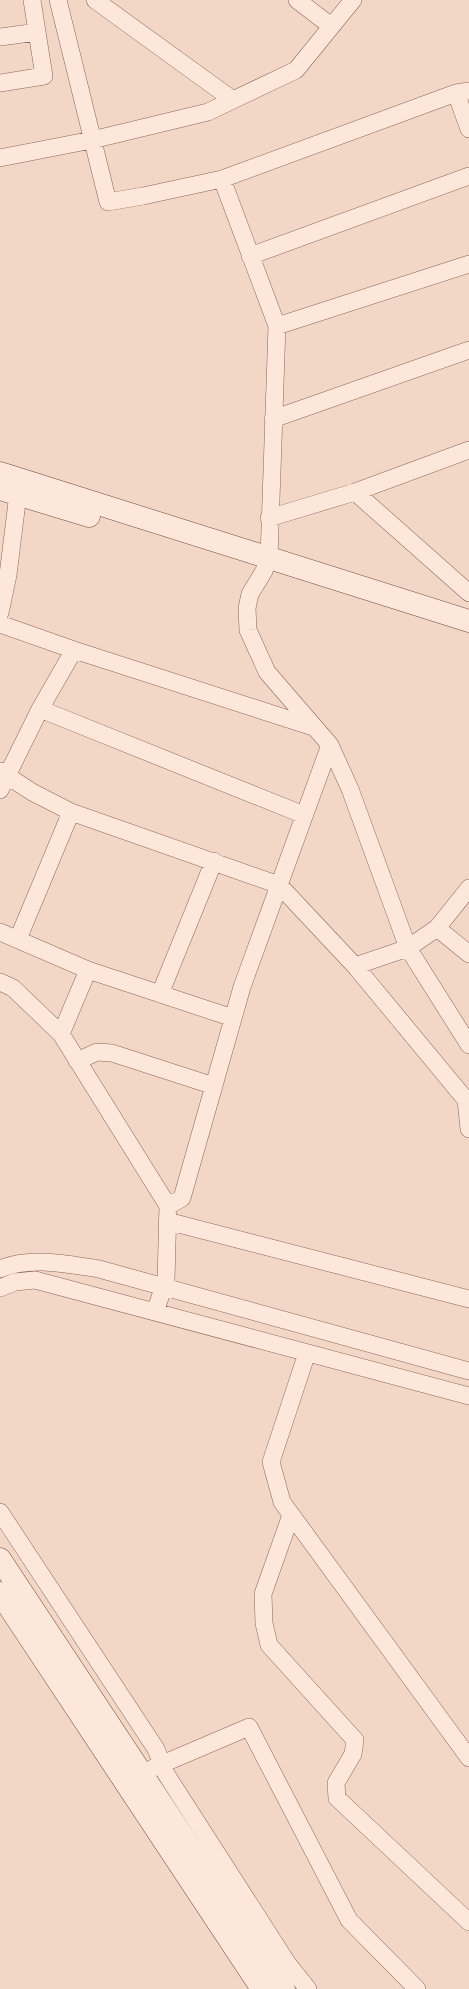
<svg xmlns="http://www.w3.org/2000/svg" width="469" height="1989" font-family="Georgia,serif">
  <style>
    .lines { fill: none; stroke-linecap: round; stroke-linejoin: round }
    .street-casing { stroke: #8f6559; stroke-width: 18 }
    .secondary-casing { stroke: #71473d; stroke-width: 23 }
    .street { stroke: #fce7da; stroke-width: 17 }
    .secondary { stroke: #fce7da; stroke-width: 22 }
  </style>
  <rect width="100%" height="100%" fill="#f2d7c6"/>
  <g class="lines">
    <defs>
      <path id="street" d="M58,0L108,202L143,196L222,179L456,93L469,91
        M95,0L233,100
        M297,0L331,26
        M0,37L37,32
        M0,83L44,76L32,0
        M456,93L469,129
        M0,158L92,140L208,112L296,70L353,0
        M222,179L277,326L269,558L264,571L250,594L247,608L248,630L267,672L330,745L350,789L408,948L469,1045
        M250,256L469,176
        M277,326L469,264
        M273,419L469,350
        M355,492L469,593
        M269,518L355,492L469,450
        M0,613L8,575L18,494L22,483
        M0,624L74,650L313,727
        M40,709L304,815
        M0,771L32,792L71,812L279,885L355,966L466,1100L469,1129
        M0,790L40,709L74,650
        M437,928L469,954
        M0,932L88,970L233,1018
        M18,939L71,812
        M355,966L408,948L437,928L469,888
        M0,982L13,988L61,1034L168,1206L166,1280L155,1312
        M160,994L214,861
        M61,1034L88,970
        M77,1061L97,1052L112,1053L214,1086
        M168,1206L182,1198L242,987L330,745
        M167,1221L469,1299
        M0,1269C31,1256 66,1264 99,1269L469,1371
        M0,1288L15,1282L35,1280L469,1396
        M307,1353L271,1462L282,1502L469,1758
        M0,1512L156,1749L166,1774L288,1964L308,1989
        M291,1515L263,1594L264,1623L269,1645L355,1740L353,1754L336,1783L337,1798L469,1922
        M153,1768L249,1727L349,1920L417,1989"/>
      <path id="secondary" d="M0,473L469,621
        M0,489L89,516
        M0,1559L284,1989
        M0,1593L262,1989"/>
    </defs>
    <use href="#street" class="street-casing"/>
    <use href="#secondary" class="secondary-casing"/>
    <use href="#street" class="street"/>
    <use href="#secondary" class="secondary"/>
  </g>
</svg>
